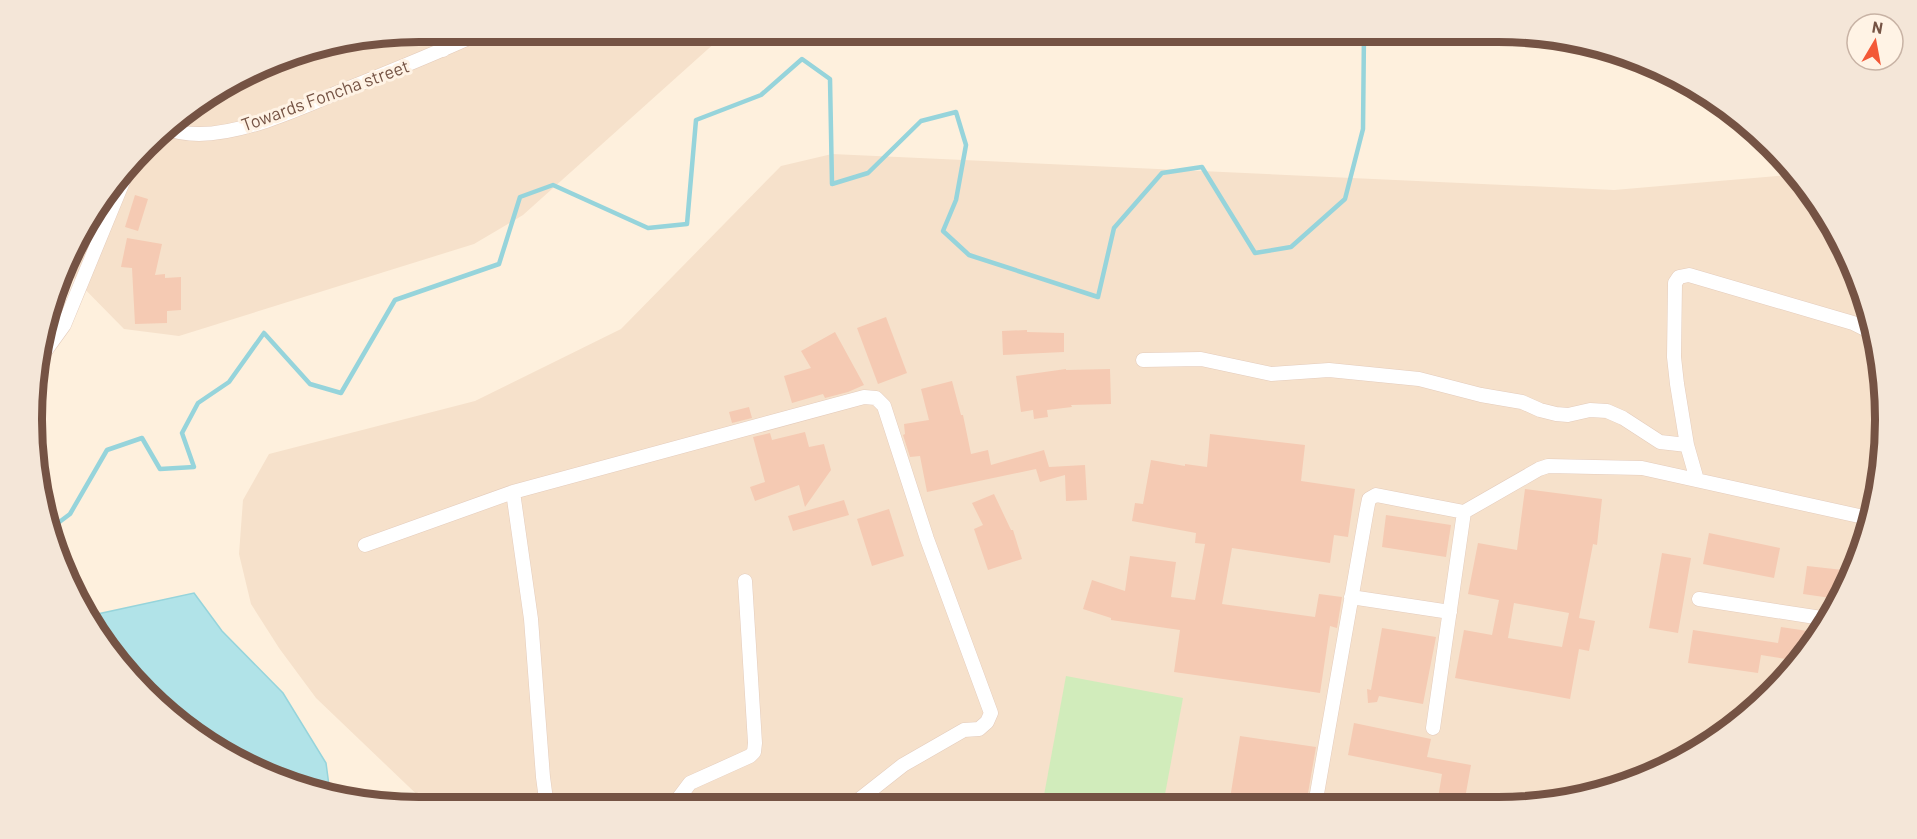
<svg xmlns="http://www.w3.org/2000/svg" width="1917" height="839" font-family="Barlow,sans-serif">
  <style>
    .residential { fill: #f6e1cb }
    .green { fill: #d1ecbb }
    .water { fill: #b1e3e8; stroke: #96d4db; stroke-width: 1.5 }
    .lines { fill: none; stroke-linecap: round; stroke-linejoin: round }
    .stream { stroke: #96d4db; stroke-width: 4.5 }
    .building { fill: #f5cab3; fill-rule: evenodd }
    .minor-casing { stroke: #e4ccbc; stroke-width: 15 }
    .minor { stroke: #fff; stroke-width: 14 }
    .labels { text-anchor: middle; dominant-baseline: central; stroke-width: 6; stroke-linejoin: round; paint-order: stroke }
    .street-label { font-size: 18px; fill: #755344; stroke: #fff3e5 }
    .rim { fill: none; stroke: #755344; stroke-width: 8 }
  </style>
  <rect width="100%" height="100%" fill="#fef0dd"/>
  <path class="residential" d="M420,32H727L523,215L474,244L179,336L124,329L67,271L83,226L164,128L294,52Z
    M832,154L1614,190L1789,175L1846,248L1885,394L1865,545L1820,635L1753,711L1669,768L1548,804L430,807L316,698L279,648L251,604L239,554L243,500L269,454L475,401L621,329L781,166Z"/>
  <path class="green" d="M1066,676L1183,698L1163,805L1042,806Z"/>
  <path class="water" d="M194,593L222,631L283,693L326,763L330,793L294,787L164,711L89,620L93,615Z"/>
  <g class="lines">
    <path class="stream" d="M54,526L70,514L107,450L142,438L160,469L194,467L182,433L198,403L229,382L264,333L310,384L341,393L395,300L499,264L520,197L553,185L648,228L687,224L696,120L761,95L802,59L830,79L832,184L868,173L921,121L956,112L966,145L956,200L943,231L969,255L1098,297L1114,228L1162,173L1202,167L1255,253L1291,247L1345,199L1363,129L1364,32"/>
  </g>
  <path class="building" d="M135,195L148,199L138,231L125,227Z
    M127,238L162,244L155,275L165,274V278L181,277V310L167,311V323L135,324L132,268L121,267Z
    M886,317L907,373L878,384L857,328Z
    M1027,330V332L1064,333V352L1003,355L1002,331Z
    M835,332L864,385L848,392L825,398L823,394L792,403L784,376L811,368L801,351Z
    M1066,369V370L1110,369L1111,404L1071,405L1072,407L1047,410L1048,417L1034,419L1033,410L1021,412L1016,376Z
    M952,381L961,415H963L971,454L988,450L991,465L1044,450L1049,467L1085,465L1087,500L1066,501L1065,475L1040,482L1036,469L927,492L920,456L910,457L903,435L905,434L904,424L929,420L921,389Z
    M749,407L752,418L732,423L729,412Z
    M805,432L809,447L824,444L831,470L805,507L799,485L755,501L750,487L765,482L753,437L770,433L772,440Z
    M1210,434L1305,445L1301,481L1355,489L1348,537L1334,535L1330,563L1232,548L1222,604L1315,617L1319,594L1342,597L1337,628L1330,626L1320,693L1174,672L1180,630L1111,620V618L1083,609L1092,580L1125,591L1130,556L1176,562L1171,597L1195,600L1205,544L1195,543L1196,533L1132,521L1135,503L1143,504L1151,460L1185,466V464L1207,467Z
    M1525,489L1602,499L1597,545L1593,544L1579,618L1595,621L1589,651L1579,649L1570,699L1455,678L1464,630L1492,635L1499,600L1468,594L1478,543L1517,550ZM1514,603L1569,613L1562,647L1508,638Z
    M994,494L1011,530H1013L1022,559L988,570L974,529L983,525L972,503Z
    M844,500L849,515L793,531L788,516Z
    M889,509L904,556L872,566L857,519Z
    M1386,515L1451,525L1446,557L1382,547Z
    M1709,533L1780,548L1774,578L1703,564Z
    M1662,553L1691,558L1678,633L1649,628Z
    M1807,566L1852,571L1838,599L1803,594Z
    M1781,627L1821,633L1798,661L1761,655L1758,673L1688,663L1693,630L1778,643Z
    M1382,628L1436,637L1423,704L1379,696L1377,702L1368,703L1367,689L1371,690Z
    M1354,723L1431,739L1427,757L1471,765L1464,804H1437L1442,774L1348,755Z
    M1240,736L1316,747L1306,805H1229Z"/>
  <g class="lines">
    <defs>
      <path id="minor" d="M434,32L443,50
        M164,128C175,132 187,134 199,134C243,134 299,109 339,92C387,73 435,54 482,32
        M1143,360L1201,359L1271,374L1329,370L1419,379L1481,395L1522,402L1540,410L1556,414L1568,415L1590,410L1607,411L1623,418L1660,442L1687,445
        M38,361L64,325L127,172
        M1697,480L1687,445L1677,384L1674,357L1675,283L1679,277L1689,275L1853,323L1867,330
        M513,492L531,619L543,777L547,807
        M365,545L513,492L864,397L876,398L884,406L927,539L991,713L987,722L979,729L964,730L903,765L851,806
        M1351,597L1450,612
        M1699,599L1828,619
        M1433,728L1464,512
        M1315,805L1367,509L1369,499L1376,495L1464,512L1539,469L1548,466L1642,468L1868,518
        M672,807L690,783L750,756L754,752L755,743L745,581"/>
    </defs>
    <use href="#minor" class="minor-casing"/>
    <use href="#minor" class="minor"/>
  </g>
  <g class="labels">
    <g class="street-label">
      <text transform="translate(325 95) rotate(-20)">Towards Foncha street</text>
    </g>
  </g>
  <path d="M0 0H1917V839H0ZM419 42H1498A377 377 0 0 1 1875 419V420A377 377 0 0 1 1498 797H419A377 377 0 0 1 42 420V419A377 377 0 0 1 419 42Z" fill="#f4e6d8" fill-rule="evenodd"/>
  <path class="rim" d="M419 42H1498A377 377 0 0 1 1875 419V420A377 377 0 0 1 1498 797H419A377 377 0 0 1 42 420V419A377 377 0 0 1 419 42Z"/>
  <g transform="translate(1875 42) rotate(10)"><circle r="28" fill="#fff3e5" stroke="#c8b3a5" stroke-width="1.5"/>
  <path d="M0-4.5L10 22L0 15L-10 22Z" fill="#f35837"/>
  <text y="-9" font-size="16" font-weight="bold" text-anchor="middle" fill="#755344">N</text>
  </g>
</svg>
